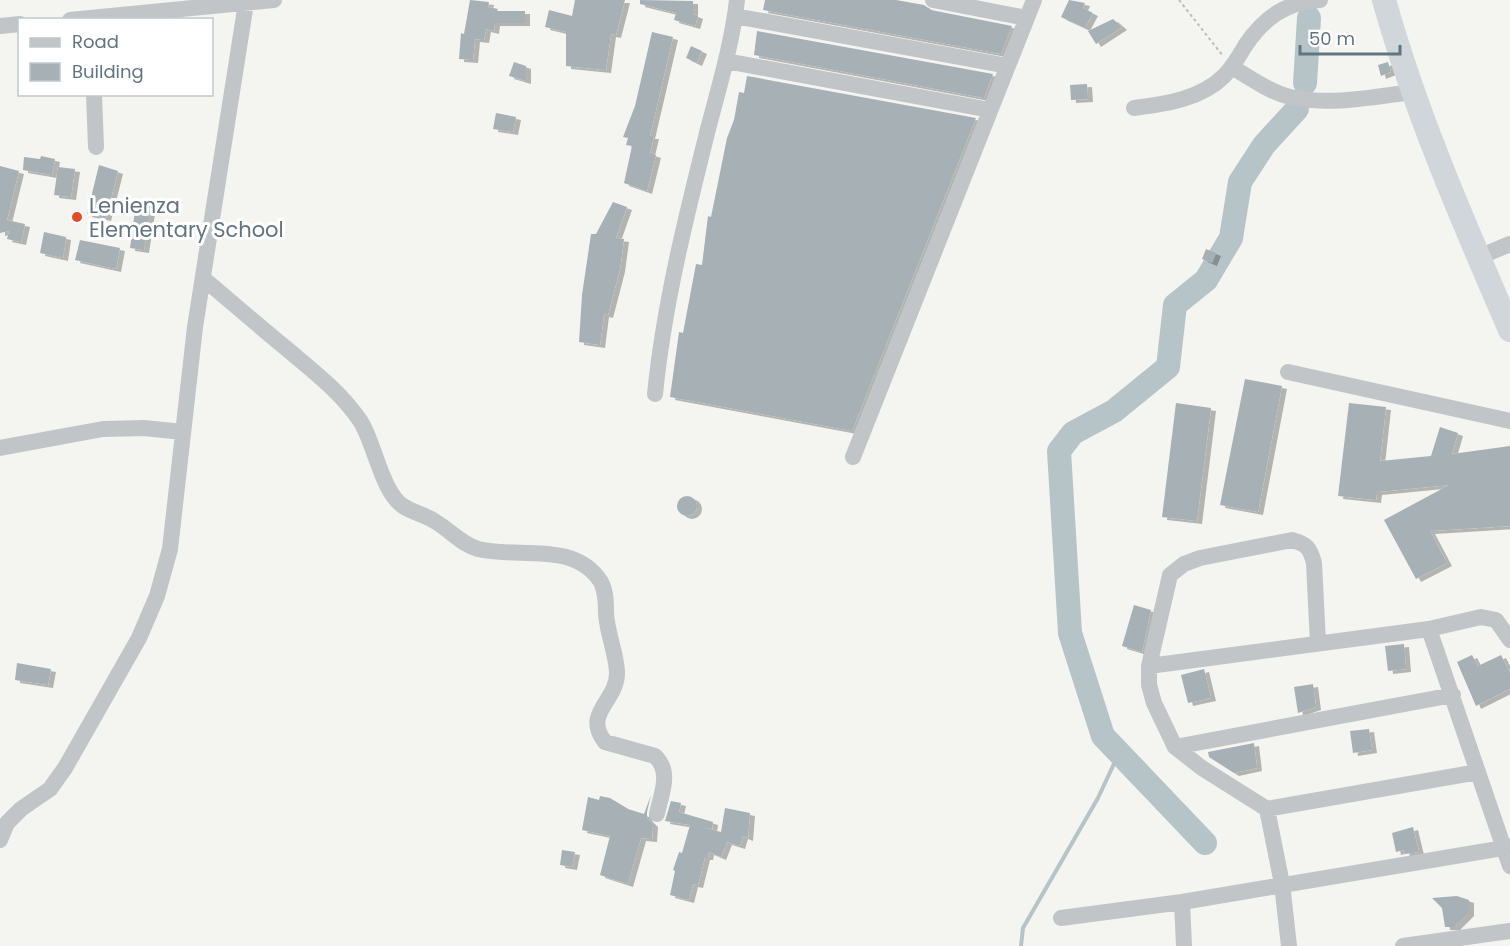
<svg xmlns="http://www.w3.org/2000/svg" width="1510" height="946" font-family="Poppins,sans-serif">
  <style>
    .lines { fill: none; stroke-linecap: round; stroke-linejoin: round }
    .stream { stroke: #b7c4c7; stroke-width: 4 }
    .river { stroke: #b7c4c7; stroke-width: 24 }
    .building { fill: #a7b0b5; filter: url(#shadow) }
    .path { stroke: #bbbdbf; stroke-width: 2; stroke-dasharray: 3 3; stroke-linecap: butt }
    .minor { stroke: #c1c5c8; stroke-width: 16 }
    .highway { stroke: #d1d6da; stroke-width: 24 }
    .poi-dot { fill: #e04c25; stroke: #fff; stroke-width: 2 }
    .labels { text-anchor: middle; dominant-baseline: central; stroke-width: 6; stroke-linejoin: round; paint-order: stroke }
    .poi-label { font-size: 21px; fill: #637481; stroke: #fff; text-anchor: start }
  </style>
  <defs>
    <filter id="shadow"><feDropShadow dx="5" dy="3" stdDeviation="0" flood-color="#0004"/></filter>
  </defs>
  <rect width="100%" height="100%" fill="#f4f4f0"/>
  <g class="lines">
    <path class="stream" d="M1021,946L1023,928L1098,798L1119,753"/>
    <path class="river" d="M1305,83L1309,18
      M1205,843L1103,736L1070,633L1059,451L1073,433L1114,411L1168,367L1175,305L1206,280L1231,238L1240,182L1264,145L1297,109"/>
  </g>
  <path class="building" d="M470,0L489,2L488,7L498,9L497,11H525V23H495L494,31L486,29L484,40L475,39L473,60L459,59L461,33L464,34Z
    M575,0H625L616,35L611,34L606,70L566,66V32L545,27L549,10L572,16Z
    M640,0L693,1V14L698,16L695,26L674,20L676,13L640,4Z
    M765,0H896L924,5L931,10L1012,26L1001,54L763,10Z
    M1069,0L1085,3L1083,8L1093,13L1085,28L1061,17Z
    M1113,19L1122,27L1096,44L1088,31Z
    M757,31L993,74L984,98L754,55Z
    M652,32L673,37L650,136H654L650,153L656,155L647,191L624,183L632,146L626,145L628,138L623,137L635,106Z
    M691,46L702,51L697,63L686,58Z
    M514,62L526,66V81L509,76Z
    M1388,62L1391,72L1381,76L1378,65Z
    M747,76L976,118L852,431L670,397L679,332L683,333L696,264L702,265L708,216L711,217L727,138L734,120L739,92L744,93Z
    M1087,84L1088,99L1071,100L1070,85Z
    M496,113L516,117L513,132L493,129Z
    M41,156L55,159L52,175L23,170L24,157L40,159Z
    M99,165L118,171L106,218L87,214Z
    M0,166L19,171L7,220L25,224L21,242L7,239L9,231L0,233Z
    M58,167L75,169L71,197L54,195Z
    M613,202L627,207L616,238L624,239L620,269L608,315L604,314L600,345L579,342L582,295L591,234H596Z
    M136,203L151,205L144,250L130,248Z
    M44,232L66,237L63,258L40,253Z
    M80,240L120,248L116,269L75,260Z
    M1206,249L1216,253L1212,263L1202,259Z
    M1245,379L1282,386L1258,512L1220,505Z
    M1176,403L1211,408L1197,521L1162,517Z
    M1349,403L1386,407L1380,461L1431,456L1440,427L1458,433L1452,454L1510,446V526L1430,531L1447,563L1416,579L1384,520L1449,485L1377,492L1376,500L1338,496Z
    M677 506a10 10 0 1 1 20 0a10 10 0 1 1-20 0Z
    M1134,605L1151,610L1142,652L1122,646Z
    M1404,644L1406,669L1388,671L1385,646Z
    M1472,655L1478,666L1501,655L1510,673V689L1476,706L1457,662Z
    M17,663L51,669L48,685L15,680Z
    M1204,669L1211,698L1188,703L1181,675Z
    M1313,684L1316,707L1298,713L1294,687Z
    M1369,729L1372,750L1353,753L1350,731Z
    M1254,743L1257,768L1234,773L1209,757L1208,752Z
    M651,795L647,812V818L653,824L652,839L641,838L628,884L600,875L610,836L582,830L588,797L599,800L600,796L610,798L628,809L644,814Z
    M671,801L681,803L679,812L713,822L712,829L702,827L721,832L725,808L750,813L748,838L743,836L740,846L727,842L721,857L709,852L708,857H705L698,885L693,884L689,900L670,895L675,871L673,870L679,852L682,853L690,825L665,821Z
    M1413,827L1419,852L1405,854L1404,850L1396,852L1392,833Z
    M562,850L575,852L572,867L560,865Z
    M1457,896L1469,900V913L1455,927H1445L1442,908L1432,898Z"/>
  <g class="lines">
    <path class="path" d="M1179,0L1223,56"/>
    <path class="minor" d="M933,0L1027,18
      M735,16L1008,66
      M70,20L274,0
      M0,26L20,24
      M726,61L990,110
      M1232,67C1250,78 1270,92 1290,97C1331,106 1372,97 1412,92
      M94,94L96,147
      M1134,108C1166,104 1201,99 1224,76C1233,67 1239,56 1245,46C1264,17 1287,2 1320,0
      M1479,257L1510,244
      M203,278C231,302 259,326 287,349C314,372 341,392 361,422C375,445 382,492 403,506C414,513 426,515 436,522C451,531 461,544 478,549C518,559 574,540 601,582C606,592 606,603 606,613C607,633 616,652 617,672C618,701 582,713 605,742L655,756C672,772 661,794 657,814
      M1288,372L1510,421
      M655,394C664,304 686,217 708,129C719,87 732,44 737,0
      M0,448L103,429L144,428L183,432
      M853,457L1034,0
      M1429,629L1510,866
      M1149,666L1429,629L1481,617L1496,620L1510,640
      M1175,747L1453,695
      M1267,809L1478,772
      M0,840L7,823L21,809L50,789L65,768L139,638L157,596L170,549L195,327L246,3
      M1182,902L1184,946
      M1061,918L1182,902L1510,847
      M1289,946L1282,884L1267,809L1202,768L1175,747L1154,703L1149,685V666L1170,575L1184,564L1200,558L1292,540C1307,544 1310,548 1314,563L1318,643
      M1403,946L1510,931"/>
    <path class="highway" d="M1384,0C1416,114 1463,221 1510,330"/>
  </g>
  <circle class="poi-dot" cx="77" cy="217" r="6"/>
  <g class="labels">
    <g class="poi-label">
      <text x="89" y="205">Lenienza<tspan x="89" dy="24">Elementary School</tspan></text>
    </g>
  </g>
  <rect x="18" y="18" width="195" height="78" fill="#ffffff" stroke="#c1c7cd" stroke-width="1.5"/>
  <rect x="30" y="38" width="30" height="9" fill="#c1c5c8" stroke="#c1c7cd" stroke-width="1.5"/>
  <text x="72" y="48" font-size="18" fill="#637481">Road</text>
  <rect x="30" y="63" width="30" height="18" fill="#a7b0b5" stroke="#c1c7cd" stroke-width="1.5"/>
  <text x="72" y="78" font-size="18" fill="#637481">Building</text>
  <path d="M1300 45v9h100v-9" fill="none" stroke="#637481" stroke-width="3"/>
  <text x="1309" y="45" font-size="18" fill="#637481" stroke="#ffffff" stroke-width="4.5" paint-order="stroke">50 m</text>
</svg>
